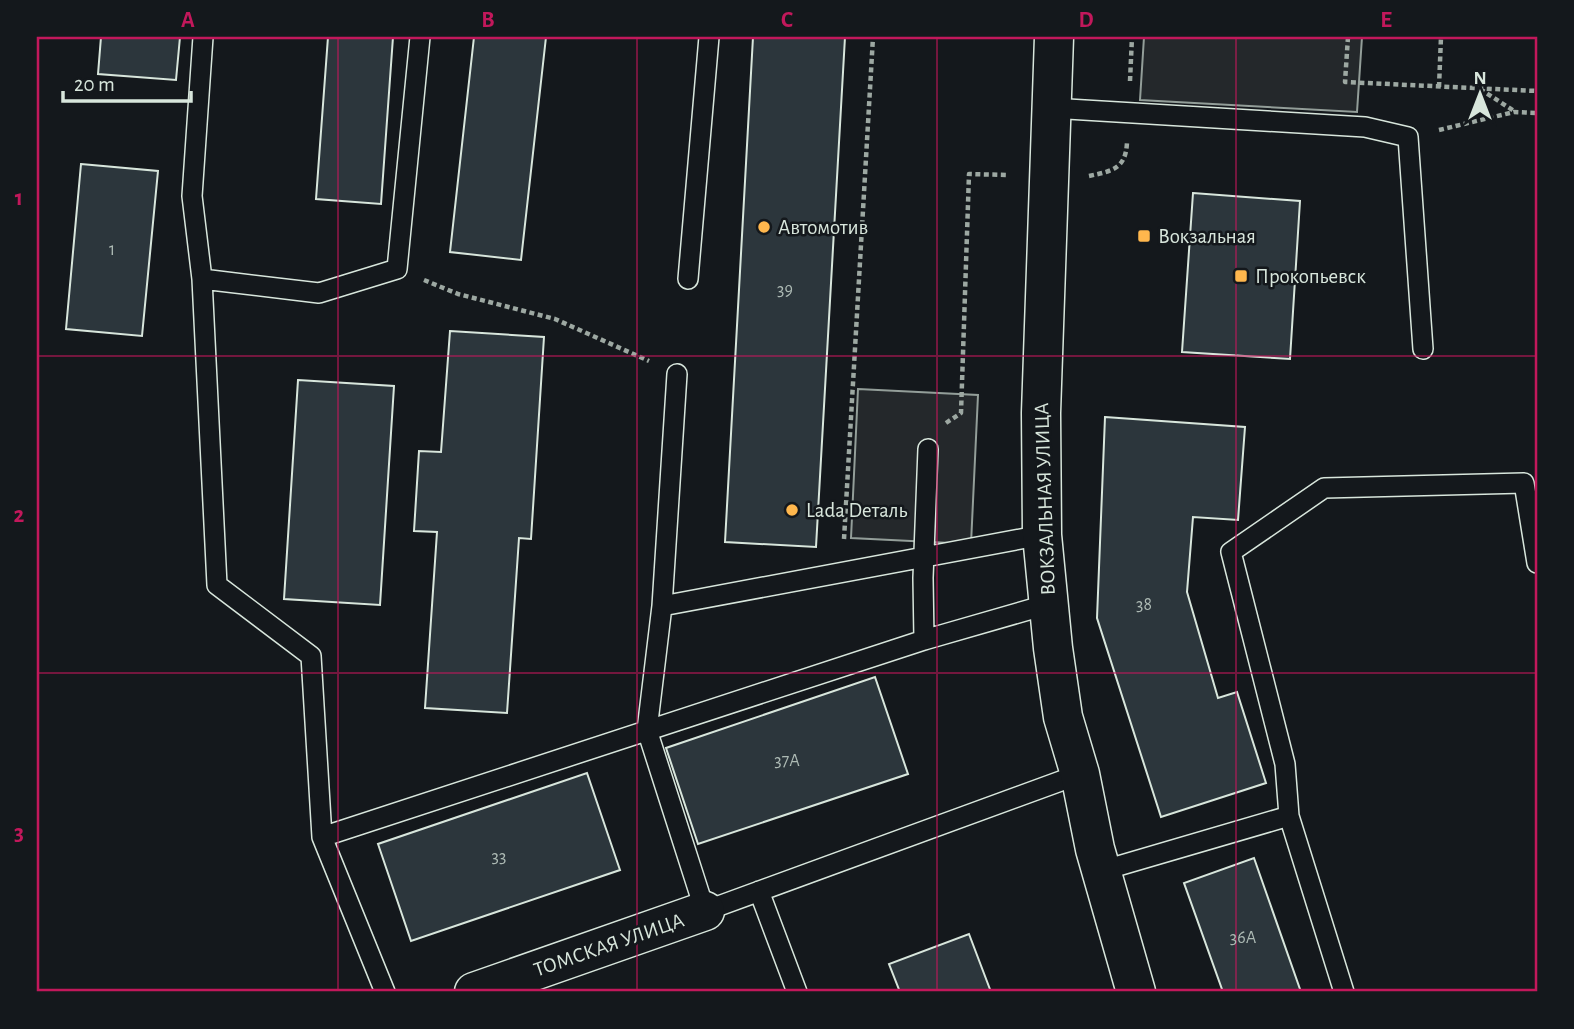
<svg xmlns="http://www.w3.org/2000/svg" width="1574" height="1029" font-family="'Alegreya Sans',sans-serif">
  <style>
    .parking { fill: #24282b; stroke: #939e99; stroke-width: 2 }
    .building { fill: #2c363c; stroke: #d8e6dc; stroke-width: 2 }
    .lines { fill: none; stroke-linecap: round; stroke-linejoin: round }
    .service-casing { stroke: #d8e6dc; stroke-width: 22 }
    .minor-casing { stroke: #d8e6dc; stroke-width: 41 }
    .primary-casing { stroke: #d8e6dc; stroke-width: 41 }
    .path { stroke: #9da8a2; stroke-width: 4.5; stroke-dasharray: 5 3.5; stroke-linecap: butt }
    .service { stroke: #14181c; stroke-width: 19 }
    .minor { stroke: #14181c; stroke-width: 38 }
    .primary { stroke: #14181c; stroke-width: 38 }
    .grid { fill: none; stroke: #c2185b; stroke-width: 2; stroke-opacity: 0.55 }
    .poi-dot { fill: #ffb74d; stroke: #14181c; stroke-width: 2.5 }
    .labels { text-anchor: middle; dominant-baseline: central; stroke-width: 5; stroke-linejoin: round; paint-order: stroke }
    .number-label { font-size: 18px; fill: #adbab4 }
    .poi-label { font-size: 21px; fill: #d8e6dc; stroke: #14181c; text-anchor: start }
    .street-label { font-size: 21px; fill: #d8e6dc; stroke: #14181c }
    .neatline { fill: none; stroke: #c2185b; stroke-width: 2.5 }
    .grid-label { font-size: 23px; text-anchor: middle; font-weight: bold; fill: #c2185b }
  </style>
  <rect width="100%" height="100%" fill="#14181c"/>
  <path class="parking" d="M1144,37H1362L1357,112L1140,100Z
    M858,389L978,395L971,544L851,538Z"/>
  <path class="building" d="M101,37H180L176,80L98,74Z
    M328,37H393L381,204L316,199Z
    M474,37H546L521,260L450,252Z
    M753,37H845L816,547L725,542Z
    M81,164L158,171L142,336L66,329Z
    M1193,193L1300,201L1290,359L1182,352Z
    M450,331L544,337L531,539L519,538L507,713L425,708L437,532L414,531L419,451L441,452Z
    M298,380L394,386L380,605L284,599Z
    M1105,417L1245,427L1238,520L1193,517L1187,592L1218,698L1237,692L1266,783L1161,817L1097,618Z
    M875,677L908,774L698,844L666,748Z
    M587,773L620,870L411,941L378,844Z
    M1254,858L1301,992H1223L1184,883Z
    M969,934L991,992H900L889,964Z"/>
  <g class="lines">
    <defs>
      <path id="service" d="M203,37L192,196L202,279L217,585L311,656L322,837L385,992
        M1051,108L1365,127L1408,137L1423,349
        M202,279L319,293L397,269L420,37
        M688,279L709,37
        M677,374L662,606L647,730L705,911L1080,774
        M662,606L1042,535
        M924,640L923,578L928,449
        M1289,816L1285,764L1231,552L1324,488L1524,483L1537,563
        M322,837L924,640L1049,604
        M1101,871L1289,816L1344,992
        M759,891L797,992"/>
      <path id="minor" d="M474,992L705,911"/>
      <path id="primary" d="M1054,37L1041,413L1042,535L1053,648L1063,717L1080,774L1095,849L1136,992"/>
    </defs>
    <use href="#service" class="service-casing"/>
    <use href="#minor" class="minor-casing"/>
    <use href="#primary" class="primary-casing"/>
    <path class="path" d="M1348,37L1345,82L1537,91
      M1130,81L1132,37
      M1439,87L1441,37
      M1480,89L1514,111
      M1439,130L1514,112L1537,113
      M1089,176C1112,171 1126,169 1127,142
      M424,280L458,294L555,319L649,361
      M946,423L961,413L969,174L1007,175
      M844,539L873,37"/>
    <use href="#service" class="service"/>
    <use href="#minor" class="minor"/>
    <use href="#primary" class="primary"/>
  </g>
  <path class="grid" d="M338,37V992M637,37V992M937,37V992M1236,37V992M37,356H1537M37,673H1537"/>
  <g class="poi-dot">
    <circle cx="764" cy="227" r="7"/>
    <rect x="1137" y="229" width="14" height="14" rx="3.5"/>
    <rect x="1234" y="269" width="14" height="14" rx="3.5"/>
    <circle cx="792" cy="510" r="7"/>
  </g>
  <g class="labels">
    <g class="number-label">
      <text x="112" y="250">1</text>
      <text x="785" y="290">39</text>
      <text x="1144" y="605">38</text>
      <text x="787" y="761">37А</text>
      <text x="499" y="857">33</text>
      <text x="1243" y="938">36А</text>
    </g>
    <g class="poi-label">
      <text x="778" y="227">Автомотив</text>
      <text x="1158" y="236">Вокзальная</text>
      <text x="1255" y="276">Прокопьевск</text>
      <text x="806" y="510">Lada Dеталь</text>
    </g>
    <g class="street-label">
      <text transform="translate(1045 499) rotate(-92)">ВОКЗАЛЬНАЯ УЛИЦА</text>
      <text transform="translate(609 945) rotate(-19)">ТОМСКАЯ УЛИЦА</text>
    </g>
  </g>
  <rect width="1574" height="1029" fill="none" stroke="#14181c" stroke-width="77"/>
  <g transform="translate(1480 94)" stroke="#14181c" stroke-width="5" paint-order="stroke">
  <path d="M0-5L12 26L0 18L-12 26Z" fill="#d8e6dc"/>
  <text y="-10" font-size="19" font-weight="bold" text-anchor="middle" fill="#d8e6dc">N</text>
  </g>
  <path d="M63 91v10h128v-10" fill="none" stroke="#d8e6dc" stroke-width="3.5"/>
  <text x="74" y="91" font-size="21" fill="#d8e6dc" stroke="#14181c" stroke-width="5" paint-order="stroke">20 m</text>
  <rect x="38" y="38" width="1498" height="952" class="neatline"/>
  <g class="grid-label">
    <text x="188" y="27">A</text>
    <text x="488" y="27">B</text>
    <text x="787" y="27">C</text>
    <text x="1086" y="27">D</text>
    <text x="1386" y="27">E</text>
    <text x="19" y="205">1</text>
    <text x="19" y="522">2</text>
    <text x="19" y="840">3</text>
  </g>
</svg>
